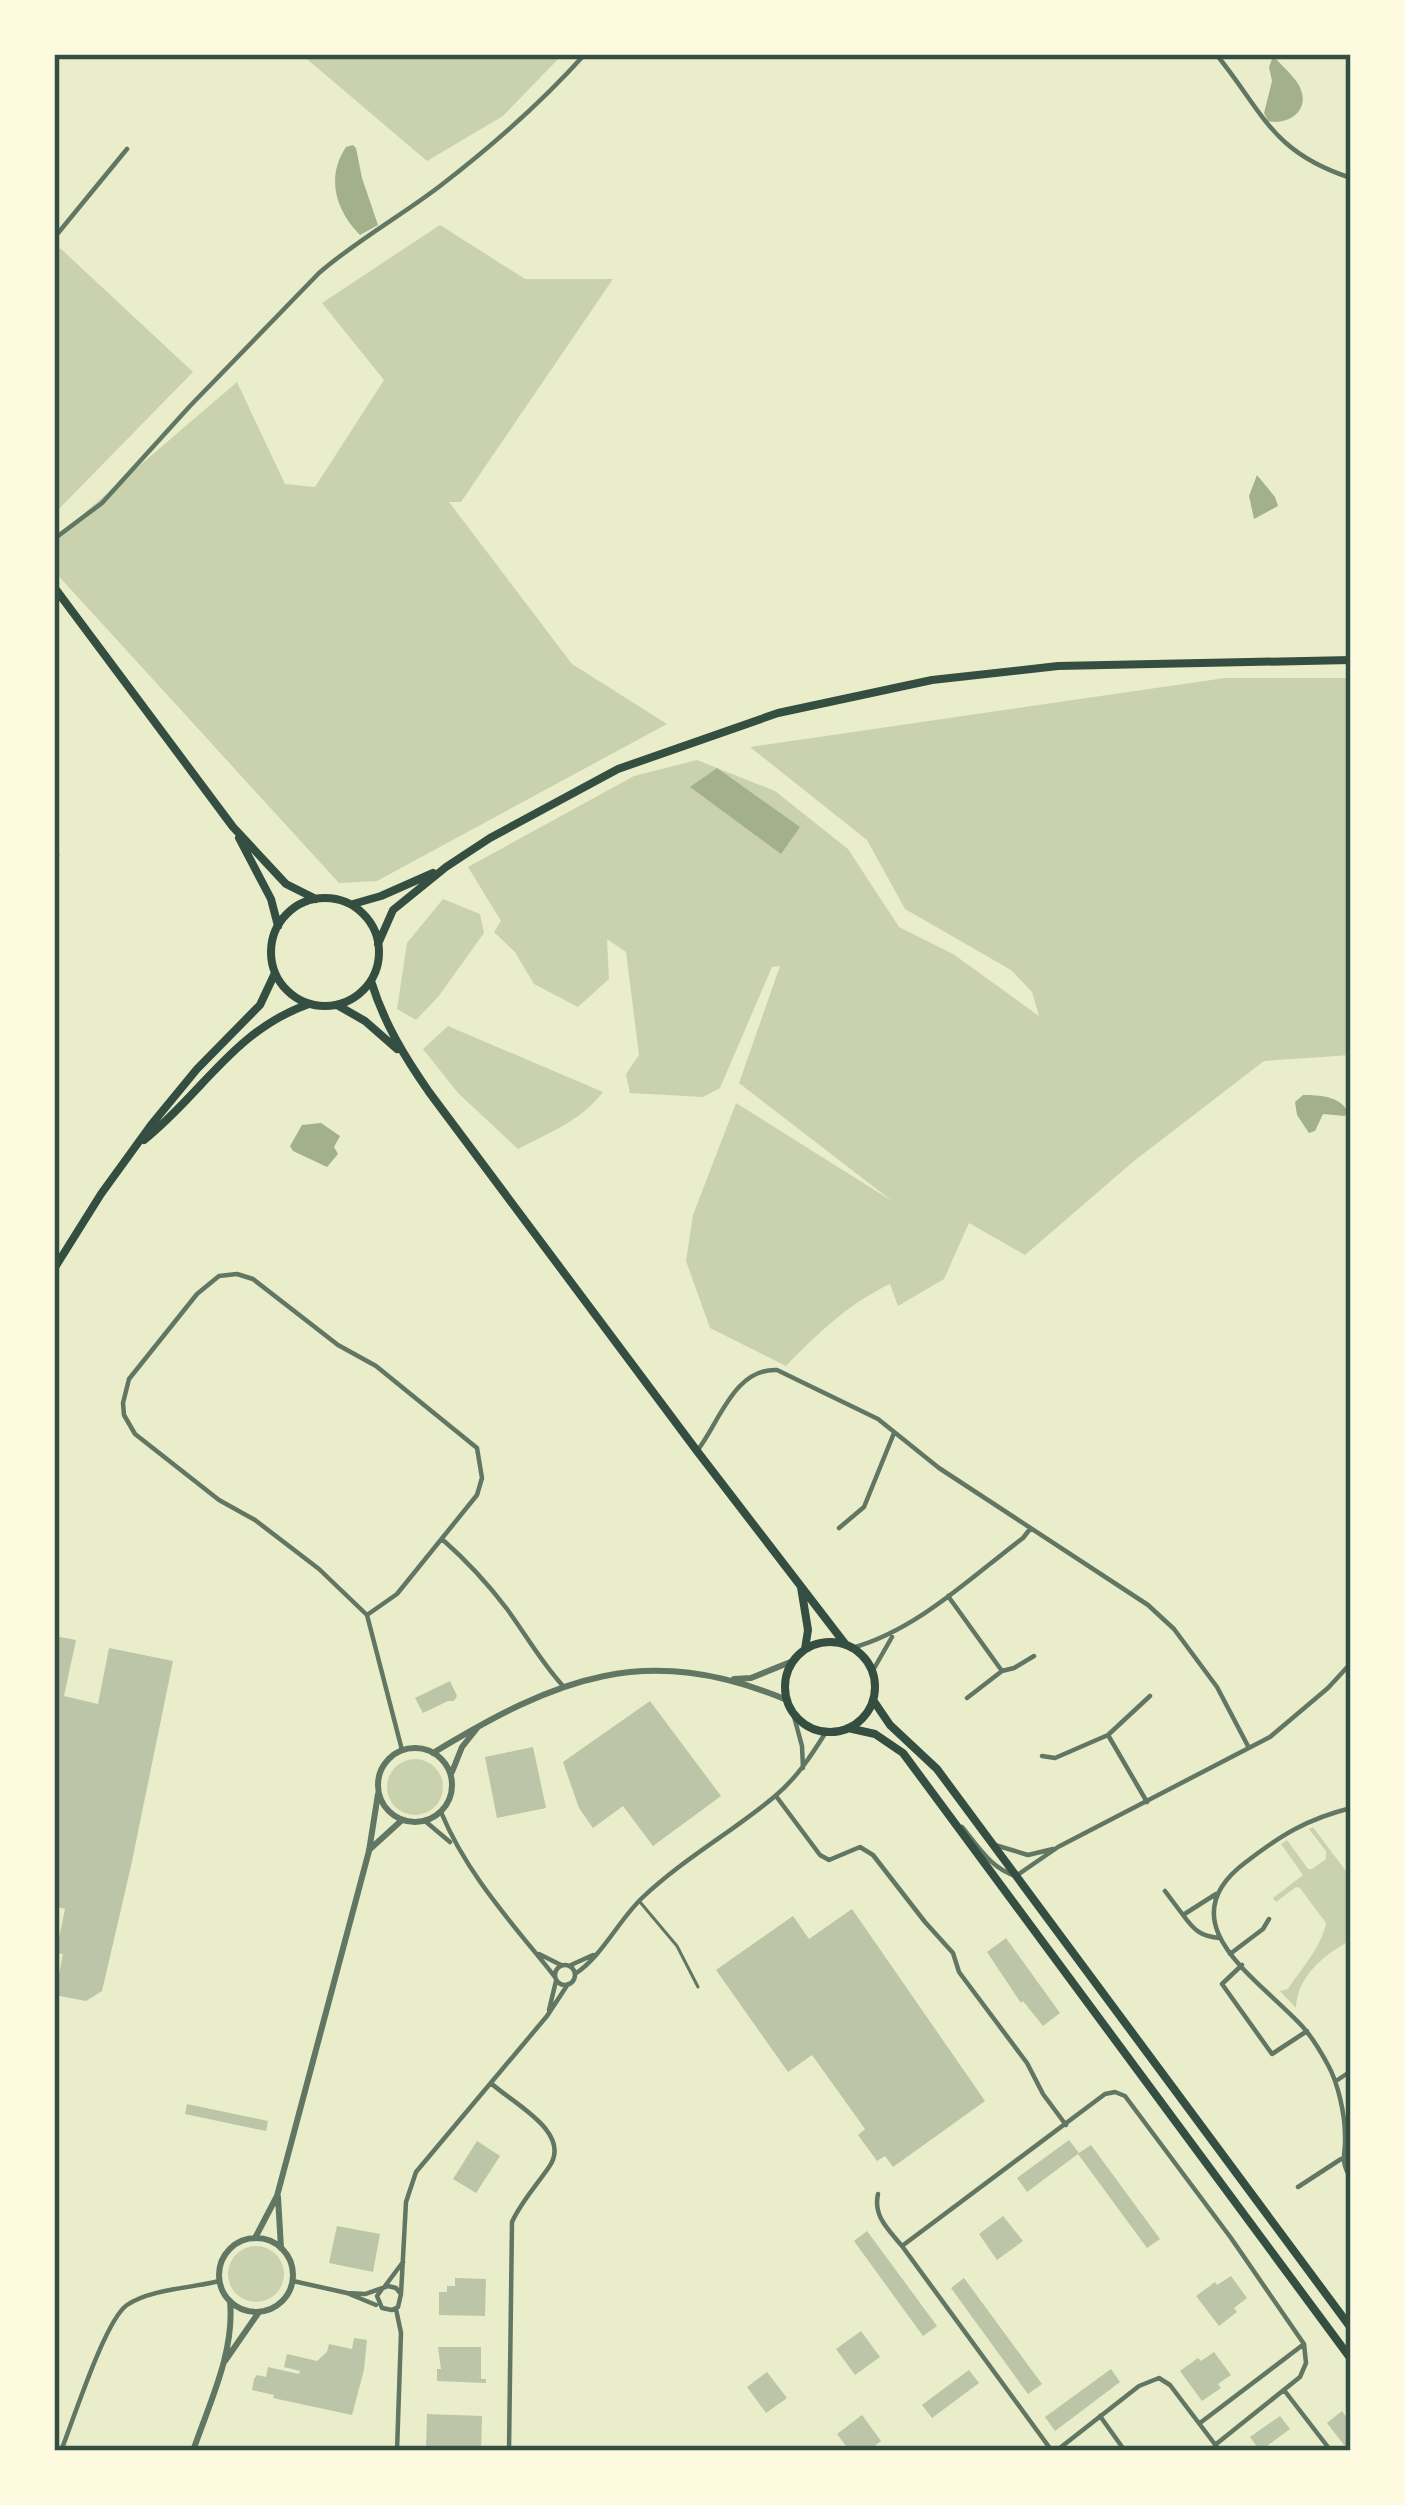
<svg xmlns="http://www.w3.org/2000/svg" width="1405" height="2505" font-family="'PT Sans',sans-serif">
  <style>
    .green { fill: #cad2ad }
    .water { fill: #a3b18a }
    .building { fill: #bcc5a7 }
    .lines { fill: none; stroke-linecap: round; stroke-linejoin: round }
    .service { stroke: #617663; stroke-width: 3 }
    .minor { stroke: #617663; stroke-width: 4.5 }
    .tertiary { stroke: #617663; stroke-width: 6 }
    .primary { stroke: #344e41; stroke-width: 8 }
    .neatline { fill: none; stroke: #344e41; stroke-width: 4.5 }
  </style>
  <rect width="100%" height="100%" fill="#e9edc9"/>
  <path class="green" d="M301,54H563L503,116L427,161Z
    M440,225L525,279H613L461,502H449L572,664L667,724L377,881L339,883L54,571V539L237,382L285,484L315,487L384,380L322,303Z
    M60,248L193,372L54,514V255Z
    M1225,678H1351V1055L1264,1061L1134,1161L1025,1255L969,1223L944,1279L898,1306L890,1284C848,1304 818,1333 786,1366L710,1328L686,1261L693,1215L736,1103L892,1201L739,1083L780,966L772,967L720,1088L703,1097L630,1093L626,1074L639,1055L626,952L607,939L609,979L578,1007L534,984L515,952L494,932L501,921L468,867L634,776L697,760L775,791L848,849L899,927L953,954L1039,1016L1032,992L1011,970L905,909L867,840L750,747Z
    M443,899L480,914L484,933L438,997L416,1020L397,1009L407,943Z
    M448,1026L603,1092C582,1120 549,1133 518,1149L458,1093L423,1049Z
    M387 1787a28 28 0 1 1 56 0a28 28 0 1 1-56 0Z
    M1313,1827L1351,1878V1940C1325,1954 1297,1976 1296,2008L1280,1991L1288,1989C1301,1969 1322,1946 1326,1923L1300,1888L1296,1887L1276,1902L1273,1898L1303,1875L1281,1844L1287,1840L1308,1869H1312L1326,1859V1851L1309,1829Z
    M228 2274a28 28 0 1 1 56 0a28 28 0 1 1-56 0Z"/>
  <path class="water" d="M1272,59H1276C1285,69 1299,80 1302,93C1307,114 1285,125 1268,121L1264,113L1272,81L1269,67Z
    M353,145L356,148L362,178L378,225L360,235C335,210 326,177 346,147Z
    M1257,475L1275,497L1278,506L1254,519L1249,496Z
    M717,768L800,827L781,854L690,787Z
    M1303,1095C1320,1095 1340,1096 1348,1112L1345,1116L1323,1114L1315,1131L1309,1133L1297,1115L1295,1102Z
    M321,1123L340,1136L334,1147L338,1154L327,1167L293,1151L290,1146L302,1125Z"/>
  <path class="building" d="M54,1636L76,1640L64,1696L98,1704L109,1648L173,1661L131,1866L102,1991L86,2001L55,1995L63,1954L56,1953L65,1909L54,1906Z
    M450,1681L457,1696L454,1701H448L423,1713L415,1698Z
    M650,1701L721,1796L653,1846L623,1806L593,1828L579,1808L563,1762Z
    M533,1747L546,1808L497,1818L485,1757Z
    M852,1909L985,2101L893,2167L885,2156L877,2161L858,2135L865,2129L812,2055L788,2072L716,1970L793,1916L809,1939Z
    M1006,1938L1060,2013L1043,2026L1023,2001L1021,2003L987,1952Z
    M187,2104L268,2121L266,2131L185,2114Z
    M1069,2140L1079,2153L1091,2145L1160,2239L1147,2248L1078,2154L1027,2192L1017,2178Z
    M477,2141L500,2156L476,2193L453,2179Z
    M1003,2216L1023,2241L997,2260L979,2234Z
    M337,2226L380,2234L373,2272L329,2263Z
    M867,2231L937,2326L923,2336L854,2241Z
    M1231,2276L1247,2298L1234,2308L1237,2312L1219,2326L1196,2296L1215,2282L1217,2285Z
    M455,2278L486,2279L485,2316L439,2315V2292H447V2286H455Z
    M964,2278L1042,2384L1028,2394L951,2288Z
    M861,2331L880,2357L855,2375L836,2349Z
    M354,2338L367,2340L364,2370L352,2415L273,2398L274,2395L252,2390L254,2379L257,2375L266,2377L268,2367L299,2374L300,2371L284,2367L287,2354L317,2361L327,2352L329,2344L352,2349Z
    M438,2347H481V2379H486V2383L437,2381V2369H441Z
    M1214,2352L1231,2375L1218,2384L1221,2388L1202,2401L1180,2371L1198,2358L1201,2361Z
    M1111,2369L1120,2382L1055,2431L1045,2417Z
    M969,2370L979,2383L932,2418L922,2405Z
    M767,2372L787,2398L766,2413L747,2387Z
    M1342,2411L1351,2423V2447L1348,2450L1327,2423Z
    M427,2414L482,2416L481,2450L426,2448Z
    M862,2415L881,2441L868,2451H850L837,2434Z
    M1280,2416L1290,2429L1260,2451L1250,2437Z"/>
  <g class="lines">
    <path class="service" d="M640,1902L677,1946L698,1987"/>
    <path class="minor" d="M1216,54C1264,113 1271,152 1351,178
      M54,238L127,149
      M54,539L102,503L190,406L319,273C357,240 401,216 440,186C492,146 542,102 585,54
      M54,852L57,855
      M697,1451C719,1423 734,1368 777,1370L878,1419L939,1468L1148,1605L1174,1629L1217,1687L1249,1748
      M839,1528L864,1507L894,1433
      M443,1540C467,1561 488,1584 507,1609C526,1635 541,1662 563,1686
      M948,1596L1002,1671
      M367,1615L397,1594L477,1495L482,1478L477,1448L376,1366L338,1345L253,1279L237,1274L219,1276L197,1294L129,1379L123,1403L124,1415L135,1434L219,1500L255,1520L319,1569L367,1615L402,1750
      M852,1648C917,1630 970,1578 1023,1538L1030,1529
      M872,1672L892,1637
      M967,1698L1002,1671L1014,1668L1034,1656
      M793,1713L802,1746L803,1768
      M1108,1735L1147,1802
      M1042,1756L1055,1758L1108,1735L1150,1696
      M776,1796L820,1855L829,1860L860,1847L873,1855L925,1922L953,1953L959,1972L1027,2063L1043,2094L1066,2125
      M1351,1808C1307,1819 1281,1835 1246,1862C1164,1923 1259,1979 1302,2026C1312,2037 1321,2052 1328,2065C1338,2083 1345,2114 1345,2136C1346,2156 1339,2158 1351,2179
      M441,1812C467,1875 513,1924 555,1977
      M425,1821L450,1842
      M962,1827C978,1846 991,1869 1016,1876L1058,1847L1270,1737L1328,1688L1351,1663
      M995,1845L1028,1855L1053,1849
      M1165,1891L1183,1915
      M1216,1894L1183,1915C1194,1930 1200,1936 1219,1938
      M539,1954L561,1965
      M1230,1954L1263,1929L1269,1919
      M555 1975a10 10 0 1 1 20 0a10 10 0 1 1-20 0Z
      M571,1965L593,1955
      M1242,1965L1222,1984L1272,2054L1307,2031
      M575,1974C603,1955 618,1921 642,1898C683,1859 732,1832 774,1797C796,1779 811,1756 826,1732
      M549,2010L556,1981
      M1336,2081L1351,2071
      M492,2084C514,2104 573,2133 549,2167C536,2186 521,2202 512,2222L509,2451
      M1298,2187L1341,2159
      M878,2194C873,2216 888,2229 902,2246
      M293,2281L347,2293L376,2305
      M385,2286L403,2262
      M347,2293L365,2294L388,2286L396,2288L401,2294L398,2307L392,2310L382,2308L377,2296L382,2289
      M401,2294L406,2202L416,2172L547,2016L568,1984
      M396,2309L401,2333L397,2451
      M1284,2390L1331,2451
      M1100,2416L1125,2451
      M1200,2423L1304,2344
      M61,2451C73,2421 105,2320 127,2305C150,2289 193,2288 219,2281
      M1052,2451L902,2246L1105,2094L1115,2092L1125,2096L1231,2238L1304,2344L1306,2363L1300,2377L1215,2445
      M1056,2451L1139,2386L1159,2378L1170,2385L1220,2451"/>
    <path class="tertiary" d="M734,1679L751,1678L793,1661
      M378 1785a37 37 0 1 1 74 0a37 37 0 1 1-74 0Z
      M433,1753C557,1678 645,1641 787,1700
      M452,1772L462,1747L478,1727
      M369,1850L402,1820
      M278,2197L281,2248
      M255,2238L277,2196L369,1851L378,1794
      M219 2275a37 37 0 1 1 74 0a37 37 0 1 1-74 0Z
      M225,2361L259,2312
      M193,2451C209,2404 235,2352 230,2301"/>
    <path class="primary" d="M54,587L233,827L286,884L316,899
      M239,838L271,899L278,926
      M271 952a54 54 0 1 1 108 0a54 54 0 1 1-108 0Z
      M353,904L381,896L433,873
      M378,944L393,910L446,867L490,838L618,769L778,713L932,680L1058,666L1351,660
      M371,981C384,1023 404,1056 429,1092L697,1451L846,1645
      M337,1005L365,1021L397,1049
      M144,1140C202,1094 234,1030 309,1004
      M54,1269L101,1194L151,1125L197,1069L260,1005L275,973
      M801,1587L808,1630L805,1649
      M785 1687a45 45 0 1 1 90 0a45 45 0 1 1-90 0Z
      M873,1700L890,1725L937,1769L1351,2328
      M848,1728L875,1734L903,1753L1351,2359"/>
  </g>
  <rect width="1405" height="2505" fill="none" stroke="#fefae0" stroke-width="114"/>
  <rect x="57" y="57" width="1291" height="2391" class="neatline"/>
</svg>
